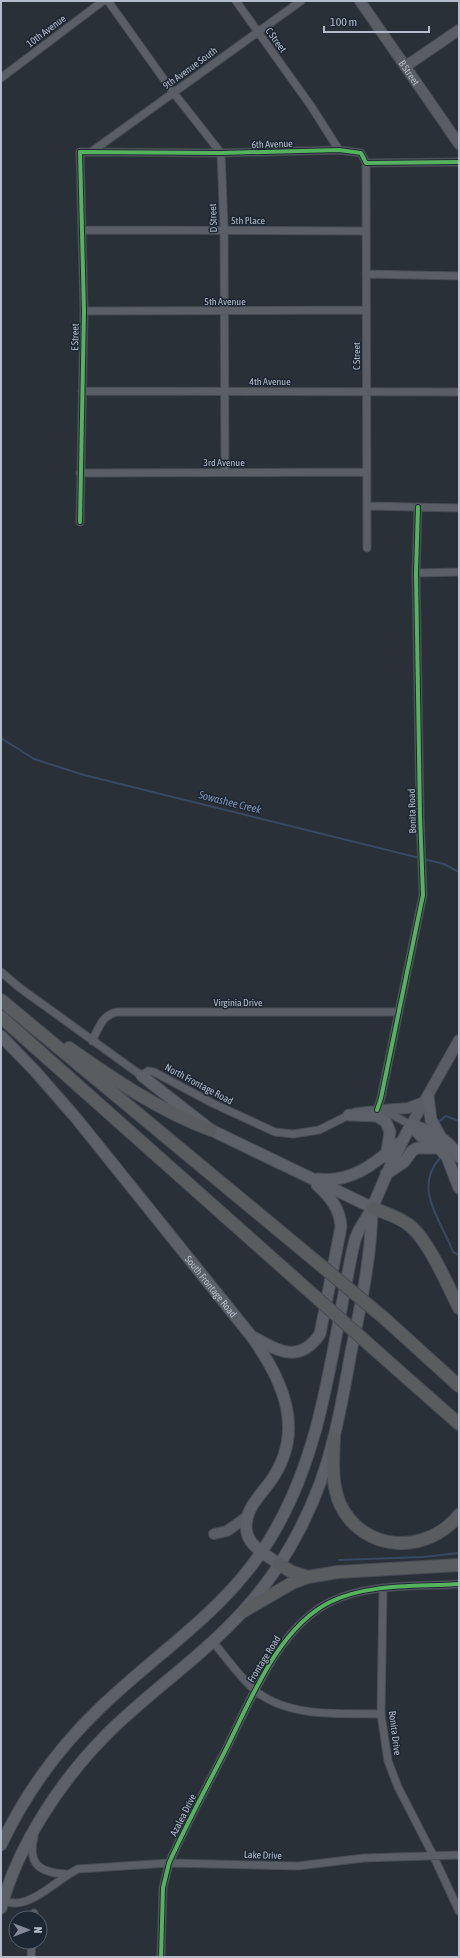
<svg xmlns="http://www.w3.org/2000/svg" width="460" height="1958" font-family="'Asap Condensed',sans-serif">
  <style>
    .lines { fill: none; stroke-linecap: round; stroke-linejoin: round }
    .stream { stroke: #384963; stroke-width: 2 }
    .street-casing { stroke: #484c53; stroke-width: 9 }
    .secondary-casing { stroke: #484c53; stroke-width: 12 }
    .primary-casing { stroke: #484c55; stroke-width: 13 }
    .highway-casing { stroke: #474c53; stroke-width: 14 }
    .street { stroke: #5a5e66; stroke-width: 7 }
    .secondary { stroke: #595d64; stroke-width: 10 }
    .primary { stroke: #5c6168; stroke-width: 11 }
    .highway { stroke: #5a5d60; stroke-width: 12 }
    .highway-bridge-casing { stroke: #474c53; stroke-width: 14; stroke-linecap: butt }
    .highway-bridge { stroke: #5a5d60; stroke-width: 12 }
    .cycleway-casing { stroke: #1d2633; stroke-width: 6 }
    .cycleway { stroke: #56b35d; stroke-width: 4 }
    .labels { text-anchor: middle; dominant-baseline: central; stroke-width: 3; stroke-linejoin: round; paint-order: stroke }
    .street-label { font-size: 10px; fill: #b4bcc9; stroke: #1d2633 }
    .water-label { font-size: 11px; font-style: italic; fill: #7c92b1; stroke: #1d2633 }
  </style>
  <rect width="100%" height="100%" fill="#2a3038"/>
  <g class="lines">
    <path class="stream" d="M1,738L34,759L84,775L444,864L459,872
      M437,1123L446,1116L459,1121
      M440,1158C412,1189 442,1221 453,1252L459,1255
      M339,1560L423,1557L459,1553"/>
    <defs>
      <path id="street" d="M108,1L173,92L221,153L224,229L225,472
        M236,1L311,106L339,150
        M1,78L103,1
        M91,152L301,1
        M366,163L367,548
        M82,230L365,231
        M366,274L459,276
        M84,311L366,310
        M82,391L459,392
        M80,473L367,472
        M368,506L459,508
        M80,522L84,311L80,152L221,153L339,150L361,153L366,163L459,162
        M416,573L459,572
        M1,972L20,988L142,1076L148,1071L154,1072L212,1103L275,1132L293,1134L319,1130L355,1112L371,1110L385,1111L411,1125
        M92,1041C99,1028 102,1014 118,1012H399
        M377,1110L381,1098L423,895L420,815L416,573L418,507
        M383,1589L381,1714L388,1761L398,1787L433,1855L459,1911
        M213,1642C226,1657 241,1679 257,1692C291,1718 341,1713 381,1714
        M34,1837C27,1865 41,1873 66,1874
        M1,1901C6,1902 12,1903 16,1903C37,1902 59,1878 78,1869L169,1863L298,1866L364,1858L459,1855
        M34,1918V1913
        M31,1957L32,1942
        M161,1957L163,1888L169,1863C185,1827 204,1792 222,1757C249,1705 276,1629 330,1602C369,1583 417,1587 459,1584"/>
      <g id="secondary">
        <path id="s1" d="M360,1L459,144"/>
        <path d="M406,66L459,30"/>
        <path d="M382,1110L408,1108L424,1102"/>
        <path d="M411,1125L459,1040"/>
        <path d="M214,1534L227,1531L247,1517"/>
      </g>
      <g id="primary">
        <path id="s2" d="M1,1036L35,1071L76,1118L252,1337C284,1382 306,1432 270,1482C259,1497 242,1512 247,1533C250,1547 268,1556 279,1564"/>
        <path d="M142,1076L211,1130L373,1208"/>
        <path d="M428,1096L431,1120L440,1136"/>
        <path d="M349,1115L377,1116L386,1122L390,1132L386,1157"/>
        <path d="M411,1125L422,1137L439,1148L447,1157L459,1188"/>
        <path d="M411,1125C430,1130 449,1139 459,1157"/>
        <path d="M386,1174L404,1162L412,1151L417,1148H439"/>
        <path d="M318,1179C350,1183 374,1165 397,1144"/>
        <path d="M255,1338C280,1352 300,1363 320,1334L341,1227C340,1208 330,1197 317,1185"/>
        <path d="M1,1845C26,1792 59,1747 101,1707C162,1648 230,1609 274,1532C316,1460 328,1379 343,1299C347,1280 350,1259 355,1240C358,1228 368,1218 373,1206C385,1178 396,1151 411,1125"/>
        <path d="M1,1908C18,1845 61,1780 107,1734C150,1691 203,1656 244,1610C288,1562 319,1500 334,1437C341,1409 346,1380 351,1352C361,1305 371,1258 372,1210"/>
      </g>
      <path id="highway" d="M1,1000L324,1268
        M1,1017L318,1299
        M69,1048C113,1079 160,1111 211,1130
        M373,1208C385,1213 399,1217 409,1225C428,1239 448,1286 459,1308
        M384,1318L459,1386
        M382,1356L459,1424
        M334,1438C333,1460 331,1483 340,1504C363,1553 427,1555 459,1515
        M279,1564L292,1572L308,1577
        M244,1611L292,1583L308,1577L338,1572L459,1565"/>
    </defs>
    <use href="#street" class="street-casing"/>
    <use href="#secondary" class="secondary-casing"/>
    <use href="#primary" class="primary-casing"/>
    <use href="#highway" class="highway-casing"/>
    <use href="#street" class="street"/>
    <use href="#secondary" class="secondary"/>
    <use href="#primary" class="primary"/>
    <use href="#highway" class="highway"/>
    <defs>
      <path id="highway-bridge" d="M324,1268L384,1318
        M318,1299L382,1356"/>
    </defs>
    <use href="#highway-bridge" class="highway-bridge-casing"/>
    <use href="#highway-bridge" class="highway-bridge"/>
    <defs>
      <path id="cycleway" d="M80,522L84,311L80,152L221,153L339,150L361,153L366,163L459,162
        M377,1110L381,1098L423,895L420,815L416,573L418,507
        M161,1957L163,1888L169,1863C185,1827 204,1792 222,1757C249,1705 276,1629 330,1602C369,1583 417,1587 459,1584"/>
    </defs>
    <use href="#cycleway" class="cycleway-casing"/>
    <use href="#cycleway" class="cycleway"/>
  </g>
  <g class="labels">
    <g class="street-label">
      <text transform="translate(46 31) rotate(-37)">10th Avenue</text>
      <text transform="translate(276 40) rotate(54)">C Street</text>
      <text transform="translate(190 68) rotate(-36)">9th Avenue South</text>
      <text stroke="none"><textPath href="#s1" startOffset="87">B Street</textPath></text>
      <text transform="translate(272 144) rotate(-2)">6th Avenue</text>
      <text transform="translate(213 218) rotate(-92)">D Street</text>
      <text x="248" y="220">5th Place</text>
      <text x="225" y="301">5th Avenue</text>
      <text transform="translate(75 337) rotate(-89)">E Street</text>
      <text transform="translate(356 356) rotate(-90)">C Street</text>
      <text x="270" y="381">4th Avenue</text>
      <text x="224" y="462">3rd Avenue</text>
      <text transform="translate(412 811) rotate(-92)">Bonita Road</text>
      <text x="238" y="1002">Virginia Drive</text>
      <text transform="translate(199 1084) rotate(28)">North Frontage Road</text>
      <text stroke="none"><textPath href="#s2" startOffset="327">South Frontage Road</textPath></text>
      <text transform="translate(264 1659) rotate(-58)">Frontage Road</text>
      <text transform="translate(395 1733) rotate(83)">Bonita Drive</text>
      <text transform="translate(183 1815) rotate(-63)">Azalea Drive</text>
      <text transform="translate(263 1855) rotate(2)">Lake Drive</text>
    </g>
    <g class="water-label">
      <text transform="translate(230 802) rotate(14)">Sowashee Creek</text>
    </g>
  </g>
  <rect width="460" height="1958" fill="none" stroke="#b4bcc9" stroke-width="4"/>
  <g transform="translate(28 1930) rotate(90)"><circle r="19" fill="#1d2633" stroke="#59626f"/>
  <path d="M0-3L7 15L0 10L-7 15Z" fill="#848b96"/>
  <text y="-6" font-size="11" font-weight="bold" text-anchor="middle" fill="#b4bcc9">N</text>
  </g>
  <path d="M324 26v6h105v-6" fill="none" stroke="#b4bcc9" stroke-width="2"/>
  <text x="330" y="26" font-size="12" fill="#b4bcc9" stroke="#1d2633" stroke-width="3" paint-order="stroke">100 m</text>
</svg>
